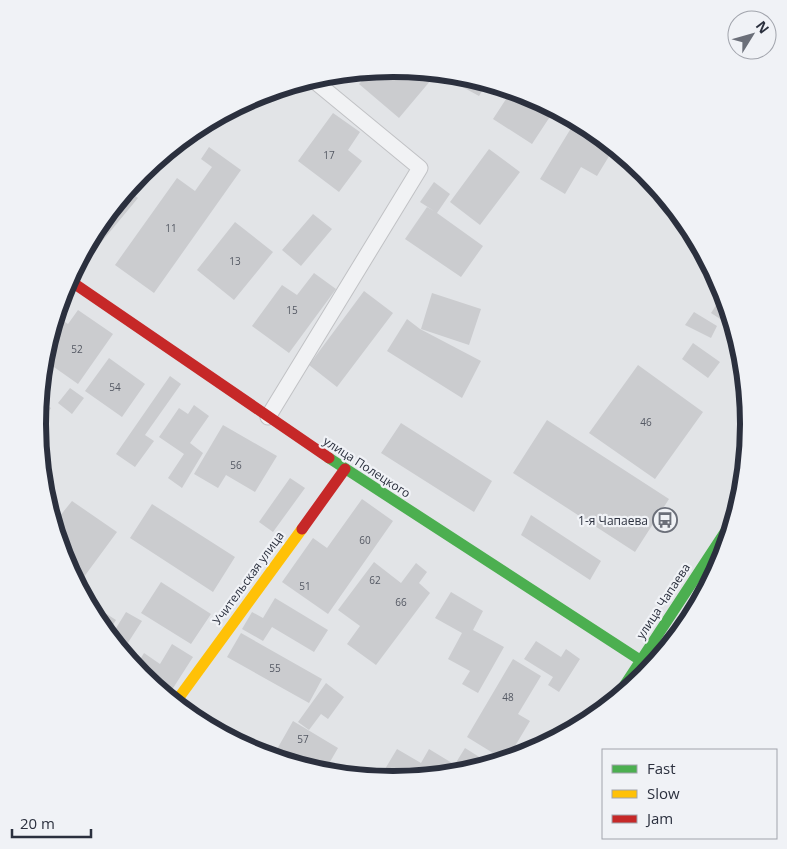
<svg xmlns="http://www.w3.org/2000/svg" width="787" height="849" font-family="'Open Sans',sans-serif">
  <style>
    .building { fill: #cbcccf }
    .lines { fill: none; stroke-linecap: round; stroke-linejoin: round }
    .lane-casing { stroke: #c1c2c5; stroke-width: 17 }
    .lane { stroke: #f1f2f4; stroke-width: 15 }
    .fast { stroke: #4caf50; stroke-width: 11 }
    .slow { stroke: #ffc107; stroke-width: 11 }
    .jam { stroke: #c62828; stroke-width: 11 }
    .labels { text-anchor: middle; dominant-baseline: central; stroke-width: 4.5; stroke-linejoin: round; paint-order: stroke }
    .number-label { font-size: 10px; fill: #545863 }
    .street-label { font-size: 12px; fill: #2b303e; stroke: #f0f2f6 }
    .poi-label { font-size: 12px; fill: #2b303e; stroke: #f0f2f6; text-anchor: end }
    .rim { fill: none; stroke: #2b303e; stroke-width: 6 }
  </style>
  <rect width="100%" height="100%" fill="#e2e4e7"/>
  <path class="building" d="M394,69L421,71L431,80L399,118L359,84L371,71Z
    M437,73L463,75L487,83L479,96Z
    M512,90L530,96L555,109L532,144L493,119Z
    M333,113L360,132L348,150L362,161L339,192L298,161Z
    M576,120L592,129L614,148L597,176L581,167L565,194L540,179Z
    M209,147L241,170L154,293L115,265L177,178L195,191L212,167L201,159Z
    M489,149L520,172L480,225L450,202Z
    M434,182L450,194L437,213L483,246L461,277L405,239L427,207L434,211L420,202Z
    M128,190L138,198L94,251L88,245L98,226Z
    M313,214L332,229L301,266L282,250Z
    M235,222L273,252L234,300L197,270Z
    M314,273L336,289L289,353L252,326L282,285L297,295Z
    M364,291L393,313L337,387L309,365Z
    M432,293L481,309L469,345L421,329Z
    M724,293L727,304L734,328L711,313Z
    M78,310L113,334L78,384L44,360L57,339L51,334L56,316L68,324Z
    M694,312L717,326L711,338L685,325Z
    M407,319L420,329L481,361L462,398L387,351Z
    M693,343L720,362L708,378L682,359Z
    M109,358L145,384L122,417L85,391Z
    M638,365L703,412L655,479L589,433Z
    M170,376L181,384L145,435L154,441L135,467L116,454Z
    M70,388L84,398L72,414L58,403Z
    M40,401L51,408L38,427V425Z
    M194,405L209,416L190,443L203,453L182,488L168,478L184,454L159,437L179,408L188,414Z
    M547,420L669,499L635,552L513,473Z
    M401,423L492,481L474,512L381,453Z
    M223,425L277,456L255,492L226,475L218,488L194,474Z
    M290,478L305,488L273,532L259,522Z
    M362,499L393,521L328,614L282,582L313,538L327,548Z
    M72,501L117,532L78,585L64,560L52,520L55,522Z
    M152,504L235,557L213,592L130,538Z
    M531,515L601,561L590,580L521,535Z
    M374,562L401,583L416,563L427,572L419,583L430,593L376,665L347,644L360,626L338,610Z
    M161,582L211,614L191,644L141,613Z
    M451,592L483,611L473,630L504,647L478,693L462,684L470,671L448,659L462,633L435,618Z
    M275,598L328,630L314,652L272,627L263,641L242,629L252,612L263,618Z
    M94,606L116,620L107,634L97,622L91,610Z
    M126,612L142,621L122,652L110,638Z
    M241,633L322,679L309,703L227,657Z
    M536,641L561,657L566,649L580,659L559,692L548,685L553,677L524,659Z
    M172,644L193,657L168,696L142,676L130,662L132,660L138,663L144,653L160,664Z
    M513,659L541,676L518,714L530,721L506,761L467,737Z
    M326,683L344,697L328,719L321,714L309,730L298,722Z
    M293,721L338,748L323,774L272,758Z
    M465,748L492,765L463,774L451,775L449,774Z
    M397,749L421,763L429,749L452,763L444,776L393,780L379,779Z"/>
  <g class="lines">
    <defs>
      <path id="lane" d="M268,417L420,168L312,79"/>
    </defs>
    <use href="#lane" class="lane-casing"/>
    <use href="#lane" class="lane"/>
    <path class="fast" d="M329,458L640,660L657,662
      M613,703L737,514"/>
    <path class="slow" d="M175,703L302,529"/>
    <path class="jam" d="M69,280L329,458
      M302,529L345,469"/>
  </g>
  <defs>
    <symbol id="bus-ring" viewBox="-11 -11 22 22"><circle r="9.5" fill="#f0f2f6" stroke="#6b6f79" stroke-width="1.5"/><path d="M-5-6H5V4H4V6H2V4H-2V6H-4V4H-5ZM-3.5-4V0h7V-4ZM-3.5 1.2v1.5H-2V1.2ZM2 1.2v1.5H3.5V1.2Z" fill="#6b6f79"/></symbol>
  </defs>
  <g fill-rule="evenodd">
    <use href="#bus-ring" x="651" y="506" width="28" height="28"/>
  </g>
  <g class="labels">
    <g class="number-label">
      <text x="329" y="155">17</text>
      <text x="171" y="228">11</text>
      <text x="235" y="261">13</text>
      <text x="292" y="310">15</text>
      <text x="77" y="349">52</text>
      <text x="115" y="387">54</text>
      <text x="646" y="422">46</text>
      <text x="236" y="465">56</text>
      <text x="365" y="540">60</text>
      <text x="375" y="580">62</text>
      <text x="305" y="586">51</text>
      <text x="401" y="602">66</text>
      <text x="275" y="668">55</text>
      <text x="508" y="697">48</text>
      <text x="303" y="739">57</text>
    </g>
    <g class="street-label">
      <text transform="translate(367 467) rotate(33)">улица Полецкого</text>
      <text transform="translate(248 578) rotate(-54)">Учительская улица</text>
      <text transform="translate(663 601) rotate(-57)">улица Чапаева</text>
    </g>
    <g class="poi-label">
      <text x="648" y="520">1-я Чапаева</text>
    </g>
  </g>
  <path d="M0 0H787V849H0ZM46 424a347 347 0 1 1 694 0a347 347 0 1 1-694 0Z" fill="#f0f2f6" fill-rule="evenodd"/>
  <path class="rim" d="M46 424a347 347 0 1 1 694 0a347 347 0 1 1-694 0Z"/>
  <rect x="602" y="749" width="175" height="90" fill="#f0f2f6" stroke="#a1a4ac"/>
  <rect x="612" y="765" width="25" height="8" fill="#4caf50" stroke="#a1a4ac"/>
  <text x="647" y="774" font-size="15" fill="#2b303e">Fast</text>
  <rect x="612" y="790" width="25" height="8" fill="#ffc107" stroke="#a1a4ac"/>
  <text x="647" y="799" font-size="15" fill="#2b303e">Slow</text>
  <rect x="612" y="815" width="25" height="8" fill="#c62828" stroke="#a1a4ac"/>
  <text x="647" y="824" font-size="15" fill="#2b303e">Jam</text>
  <g transform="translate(752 35) rotate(53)"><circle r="24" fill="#f0f2f6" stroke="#a1a4ac"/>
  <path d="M0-4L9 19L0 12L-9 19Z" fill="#6b6f79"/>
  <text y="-8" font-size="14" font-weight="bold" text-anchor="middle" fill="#2b303e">N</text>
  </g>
  <path d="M12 829v8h79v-8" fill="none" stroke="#2b303e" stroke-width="2.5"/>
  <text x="20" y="829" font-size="15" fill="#2b303e" stroke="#f0f2f6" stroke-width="4" paint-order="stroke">20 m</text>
</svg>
